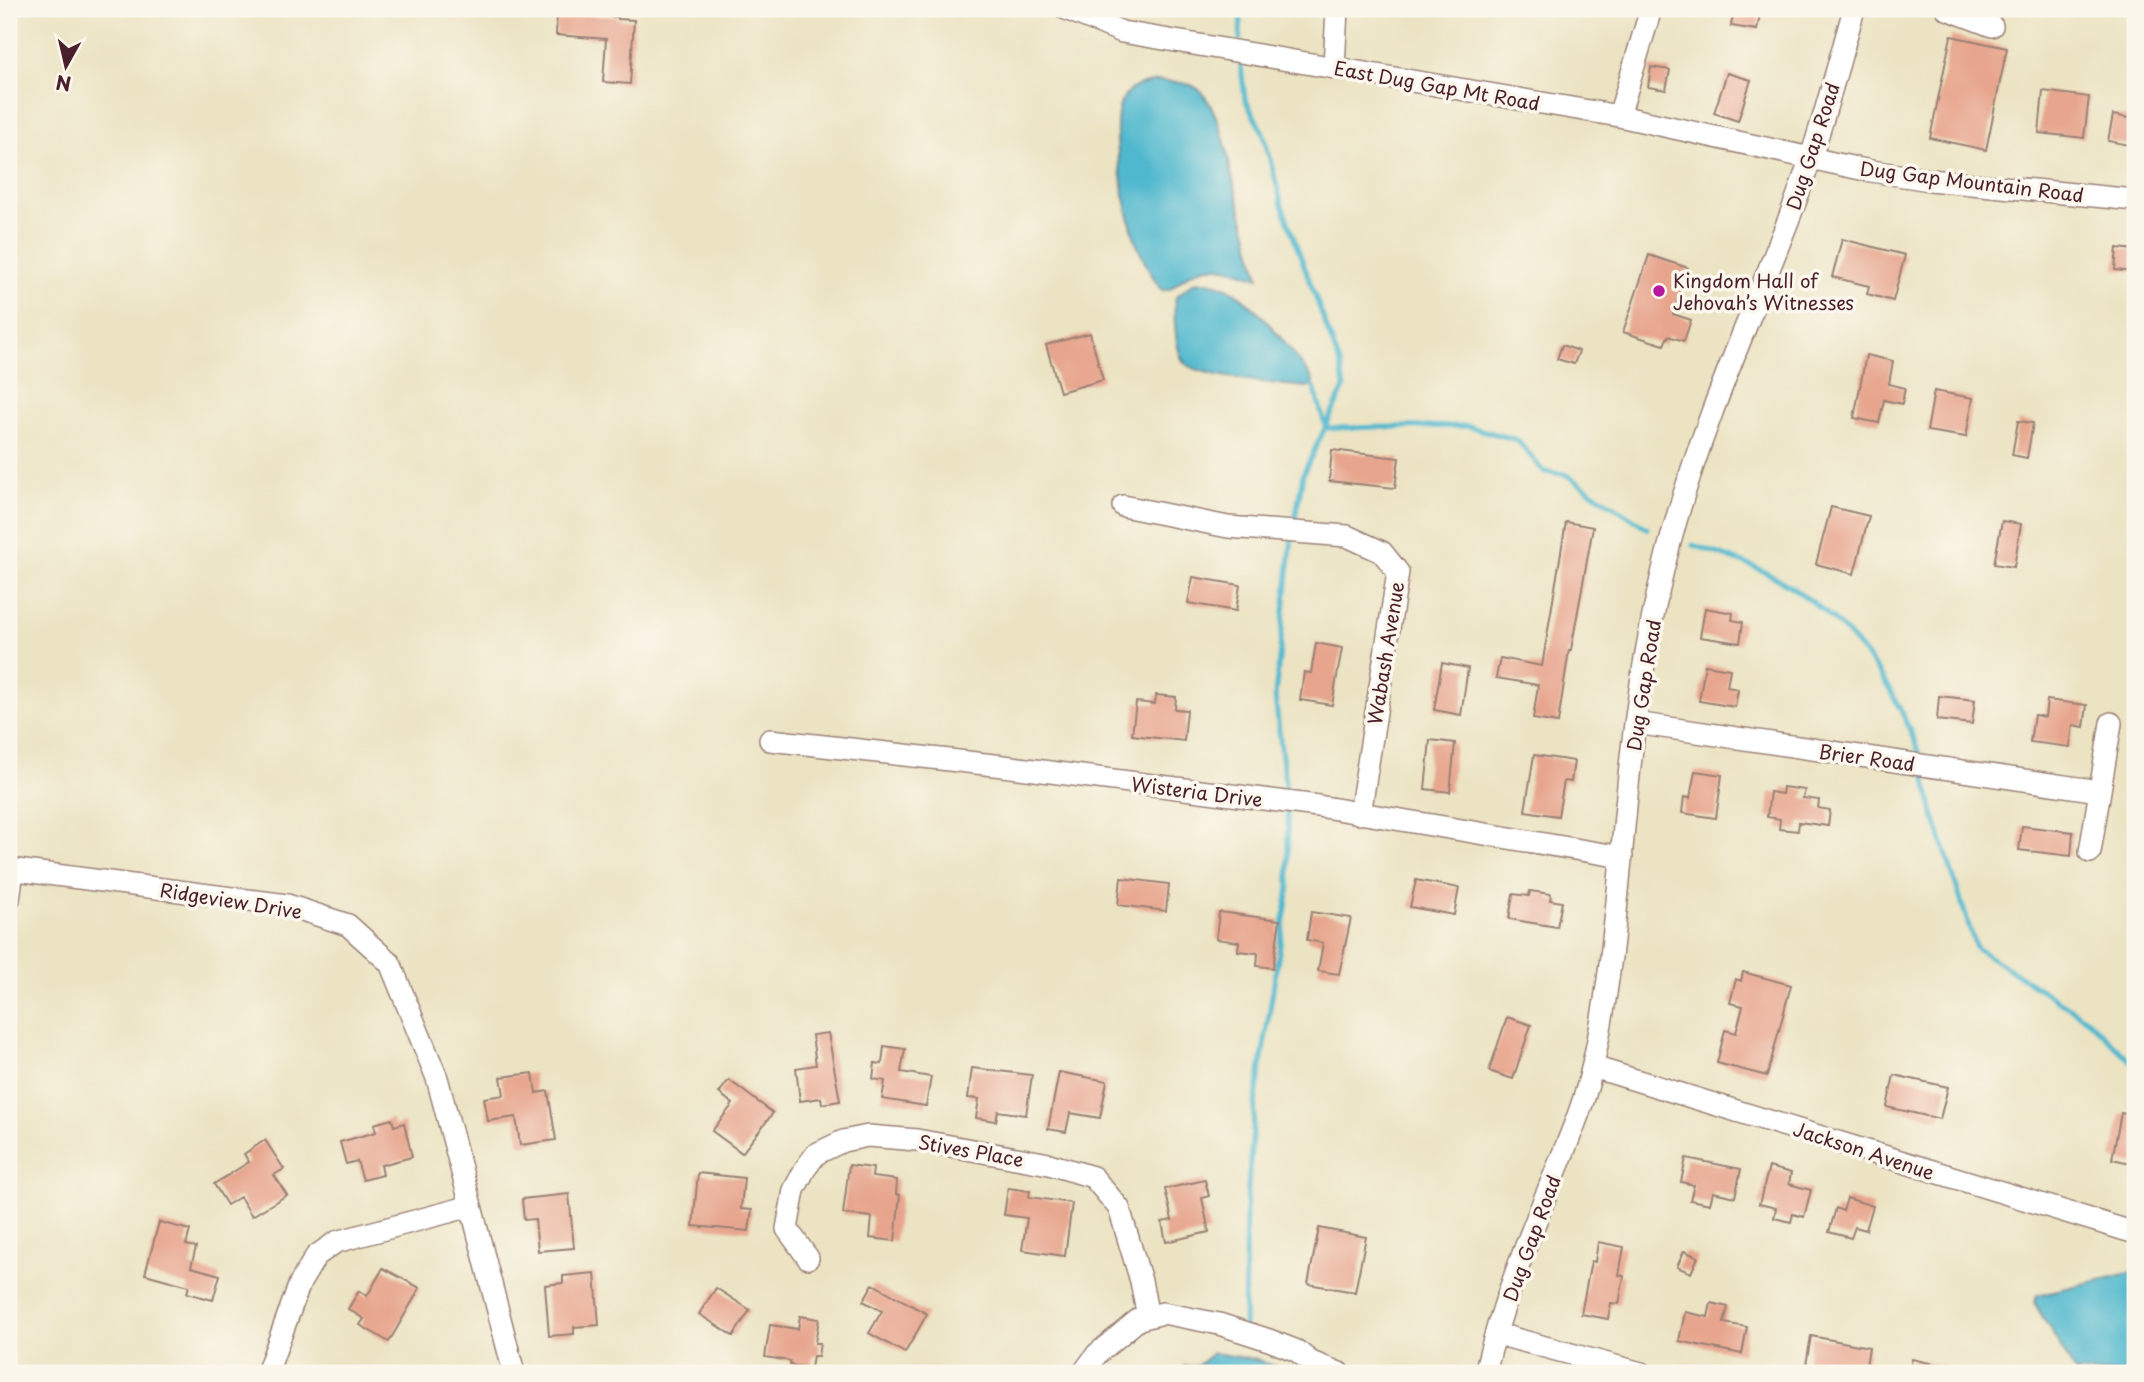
<svg xmlns="http://www.w3.org/2000/svg" width="2144" height="1382" font-family="'Playpen Sans',sans-serif">
  <style>
    .water { fill: #50b8ce; stroke: #4d6c7c; stroke-width: 2 }
    .lines { fill: none; stroke-linecap: round; stroke-linejoin: round }
    .stream { stroke: #50b8ce; stroke-width: 5 }
    .building { fill: #e7a58d }
    .minor-casing { stroke: #9a8176; stroke-width: 24 }
    .minor { stroke: #fff; stroke-width: 21 }
    .poi-dot { fill: #b5179e; stroke: #fbf7ec; stroke-width: 2.5 }
    .labels { text-anchor: middle; dominant-baseline: central; stroke-width: 7; stroke-linejoin: round; paint-order: stroke }
    .street-label { font-size: 19px; fill: #4a1f2b; stroke: #fbf7ec }
    .poi-label { font-size: 19px; fill: #4a1f2b; stroke: #fbf7ec; text-anchor: start }
  </style>
  <rect width="100%" height="100%" fill="#fbf7ec"/>
  <filter id="ink" filterUnits="userSpaceOnUse"><feTurbulence type="fractalNoise" baseFrequency=".0143" numOctaves="2"/><feDisplacementMap in="SourceGraphic" scale="14" xChannelSelector="R" yChannelSelector="G"/><feConvolveMatrix kernelMatrix="1 2 1 2 8 2 1 2 1" color-interpolation-filters="sRGB"/></filter>
  <filter id="wash" filterUnits="userSpaceOnUse"><feTurbulence type="fractalNoise" baseFrequency=".00686" numOctaves="4" result="noise"/><feDisplacementMap in="SourceGraphic" scale="28" xChannelSelector="R" yChannelSelector="G"/><feGaussianBlur stdDeviation="1.57" result="paint"/><feColorMatrix in="noise" values="0 0 0 0 0 0 0 0 0 0 0 0 0 0 0 0 0 1.4 0 .05"/><feComposite in="paint" operator="in"/></filter>
  <g filter="url(#wash)">
    <rect width="100%" height="100%" fill="#ebe3c2"/>
    <path class="water" d="M1160,81C1171,82 1183,82 1193,86C1214,96 1228,148 1230,169L1259,278C1215,264 1206,258 1169,290H1161C1152,276 1144,262 1138,247C1127,220 1107,123 1123,99C1131,85 1145,83 1160,81Z
      M1203,282C1245,281 1288,348 1312,378L1314,387C1293,386 1192,377 1183,361C1175,347 1173,312 1176,297L1193,283Z
      M2129,1273H2135V1373H2076L2034,1302L2037,1295Z
      M1213,1353L1257,1360L1277,1367L1281,1373H1182L1184,1366H1197Z"/>
    <g class="lines">
      <path class="stream" d="M1240,39L1241,9
        M1240,58L1245,99L1263,133L1282,205L1341,367L1344,388L1303,474L1294,527
        M1314,387L1326,428
        M1326,428L1467,426L1517,440L1544,472L1565,474L1647,528
        M1693,545C1714,552 1734,559 1754,567C1836,604 1894,676 1921,760
        M1924,769L1932,810L1976,948L2088,1020L2135,1065
        M1287,799L1275,696L1292,537
        M1244,1327L1246,1210L1255,1104L1289,888L1287,808"/>
    </g>
    <g id="blocks">
      <path class="building" d="M1734,9H1761L1757,30L1731,26Z
        M557,12L618,17V19L634,20L630,84L603,82L606,39L556,35Z
        M1951,36L2007,48L1986,150L1930,138Z
        M1651,67L1670,70L1666,90L1648,87Z
        M1727,73L1751,80L1738,121L1714,113Z
        M2043,91L2089,97L2084,138L2039,133Z
        M2113,115L2135,119V146L2108,141Z
        M1842,239L1905,255L1893,301L1867,294L1869,286L1832,277Z
        M2117,248L2135,250V272L2115,270Z
        M1649,255L1688,268L1673,314L1691,320L1684,341L1668,336L1664,345L1623,332Z
        M1090,333L1103,380L1060,392L1046,345Z
        M1562,345L1579,351L1574,364L1557,359Z
        M1866,355L1893,361L1889,384L1905,388L1902,404L1884,400L1879,423L1854,418Z
        M1934,391L1973,398L1966,437L1927,431Z
        M2018,421L2033,423L2027,458L2012,455Z
        M1332,450L1399,458L1395,488L1329,481Z
        M1831,507L1869,516L1854,574L1816,564Z
        M2002,521L2021,524L2014,567L1994,564Z
        M1566,522L1593,527L1571,650H1569L1558,723L1533,719L1538,685L1496,678L1500,658L1542,666Z
        M1193,577L1240,585L1236,611L1188,603Z
        M1705,608L1733,613L1732,620L1743,622L1740,643L1700,637Z
        M1316,643L1342,648L1332,705L1300,700L1304,672L1311,673Z
        M1442,663L1468,668L1461,715L1434,710Z
        M1705,665L1730,669L1727,687L1738,689L1735,707L1699,701Z
        M1156,695L1176,697L1175,709L1187,710L1184,741L1132,735L1136,702L1155,704Z
        M1939,696L1975,700L1972,724L1937,720Z
        M2047,700L2087,705L2084,727L2073,725L2070,747L2030,742L2034,715L2045,717Z
        M1430,740L1455,743L1450,792L1425,789Z
        M1534,755L1574,761L1571,782L1564,781L1558,816L1525,811Z
        M1695,771L1722,775L1716,818L1682,813L1684,797L1690,798Z
        M1783,787L1805,790L1803,798L1819,800L1818,808L1830,810L1828,826L1799,822L1798,831L1779,829L1780,819L1767,817L1770,792L1782,794Z
        M2022,826L2073,832L2071,856L2019,850Z
        M1121,878L1169,884L1166,911L1118,905Z
        M1416,880L1459,888L1454,915L1410,907Z
        M1530,891L1551,894L1550,900L1562,902L1557,927L1509,919L1513,894L1529,896Z
        M1219,912L1280,920L1273,968L1257,966L1258,953L1238,951L1239,942L1216,939Z
        M1311,912L1351,918L1339,974L1318,971L1323,943L1307,940Z
        M1743,972L1791,985L1767,1076L1717,1063L1725,1030L1736,1033L1743,1006L1730,1003L1736,979L1741,981Z
        M1507,1017L1531,1025L1513,1079L1489,1071Z
        M828,1033L840,1101L822,1104L821,1098L800,1101L796,1068L816,1065L812,1035Z
        M884,1046L905,1049L901,1072L931,1077L926,1106L882,1099L885,1081L873,1079L875,1063L882,1064Z
        M972,1068L1032,1075L1026,1115L998,1111L996,1121L976,1118L979,1099L968,1098Z
        M1059,1072L1107,1081L1100,1118L1070,1113L1066,1132L1048,1129Z
        M533,1073L536,1093L548,1091L556,1140L520,1145L516,1117L488,1121L484,1098L504,1095L501,1077Z
        M1894,1075L1948,1087L1940,1119L1887,1107Z
        M729,1080L773,1113L742,1153L712,1131L733,1104L719,1093Z
        M2121,1113L2135,1116V1164L2112,1159Z
        M392,1119L394,1126L404,1123L412,1157L381,1165L383,1175L363,1180L357,1161L346,1164L340,1142L376,1132L374,1124Z
        M265,1140L284,1169L274,1175L287,1195L252,1216L240,1197L227,1205L214,1184L249,1162L244,1154Z
        M1686,1158L1741,1169L1735,1197L1713,1192L1710,1204L1690,1200L1694,1185L1681,1182Z
        M849,1165L873,1168L872,1177L897,1180L896,1194L900,1195L895,1241L870,1238L872,1217L843,1214Z
        M1769,1167L1791,1173L1789,1184L1811,1190L1804,1217L1793,1214L1791,1222L1774,1218L1776,1208L1759,1204Z
        M698,1173L744,1178L741,1209L752,1210L749,1231L693,1226Z
        M1205,1180L1209,1196L1202,1198L1209,1232L1166,1242L1162,1222L1172,1220L1165,1189Z
        M1008,1188L1030,1191L1029,1197L1072,1203L1065,1256L1022,1250L1027,1218L1004,1215Z
        M569,1194L574,1248L538,1251L535,1219L524,1220L522,1199Z
        M1847,1198L1873,1206L1866,1230L1855,1227L1851,1238L1829,1232L1836,1208L1843,1211Z
        M159,1222L190,1230L186,1245L196,1247L191,1267L220,1275L213,1300L187,1293L189,1286L145,1274Z
        M1319,1228L1366,1237L1355,1292L1308,1284Z
        M1598,1242L1624,1247L1619,1275L1624,1276L1619,1304L1611,1303L1608,1319L1581,1314L1591,1261L1595,1262Z
        M1684,1251L1698,1257L1691,1273L1677,1267Z
        M383,1268L420,1288L389,1342L360,1325L364,1319L348,1309L359,1291L367,1296Z
        M595,1273L599,1325L574,1327V1334L549,1336L545,1285L563,1283V1276Z
        M873,1284L927,1314L905,1353L869,1333L882,1311L863,1301Z
        M716,1288L750,1310L733,1336L699,1314Z
        M1711,1303L1728,1307L1724,1323L1747,1327L1742,1354L1679,1341L1685,1312L1708,1317Z
        M800,1316L819,1319L815,1343H820L818,1356H813L811,1368L790,1365V1361L765,1357L770,1325L798,1329Z
        M1811,1336L1869,1347L1865,1373H1849L1806,1365Z
        M1912,1359L1951,1368L1950,1373H1909Z"/>
    </g>
  </g>
  <g filter="url(#ink)">
    <use href="#blocks" fill-opacity="0" stroke="#9a8176" stroke-width="2"/>
    <g class="lines">
      <defs>
        <path id="minor" d="M1066,9L1122,32L1619,116L1865,170L1930,180L2135,200
          M1947,9L1992,26
          M1334,67L1337,9
          M1619,116L1651,9
          M1123,506L1228,527L1347,536L1382,552L1398,572L1360,814
          M1635,723L2099,791
          M770,740L1003,766L1318,806L1622,857
          M2090,852L2111,723
          M9,869L287,905L348,925L390,963L437,1078L471,1206
          M9,899L13,870
          M1593,1067C1774,1121 1954,1179 2135,1233
          M808,1258L787,1229L794,1190L805,1169L816,1154L843,1141L868,1136L917,1140L1049,1164L1093,1177L1119,1208L1141,1281L1148,1317
          M1497,1334L1641,1373
          M267,1373L300,1283L316,1256L336,1242L471,1206L514,1373
          M1083,1373L1097,1354L1139,1319L1163,1313L1219,1324L1269,1340L1297,1351L1311,1362L1339,1373
          M1485,1373C1501,1306 1527,1242 1553,1178C1568,1141 1585,1103 1593,1064C1618,952 1620,837 1635,724C1644,658 1656,591 1674,528C1705,415 1755,309 1796,200C1819,138 1836,73 1854,9"/>
      </defs>
      <use href="#minor" class="minor-casing"/>
      <use href="#minor" class="minor"/>
    </g>
  </g>
  <circle class="poi-dot" cx="1659" cy="291" r="7"/>
  <g class="labels">
    <g class="street-label">
      <text transform="translate(1437 85) rotate(10)">East Dug Gap Mt Road</text>
      <text transform="translate(1812 146) rotate(-72)">Dug Gap Road</text>
      <text transform="translate(1972 181) rotate(7)">Dug Gap Mountain Road</text>
      <text transform="translate(1385 653) rotate(-81)">Wabash Avenue</text>
      <text transform="translate(1643 685) rotate(-81)">Dug Gap Road</text>
      <text transform="translate(1867 757) rotate(8)">Brier Road</text>
      <text transform="translate(1197 791) rotate(7)">Wisteria Drive</text>
      <text transform="translate(231 900) rotate(9)">Ridgeview Drive</text>
      <text transform="translate(971 1150) rotate(10)">Stives Place</text>
      <text transform="translate(1864 1150) rotate(18)">Jackson Avenue</text>
      <text transform="translate(1531 1238) rotate(-70)">Dug Gap Road</text>
    </g>
    <g class="poi-label">
      <text x="1673" y="280">Kingdom Hall of<tspan x="1673" dy="22">Jehovah’s Witnesses</tspan></text>
    </g>
  </g>
  <rect width="2144" height="1382" fill="none" stroke="#fbf7ec" stroke-width="35"/>
  <g transform="translate(66 66) rotate(188)" stroke="#fbf7ec" stroke-width="5" paint-order="stroke">
  <path d="M0-5L12 26L0 18L-12 26Z" fill="#4a1f2b"/>
  <text y="-10" font-size="19" font-weight="bold" text-anchor="middle" fill="#4a1f2b">N</text>
  </g>
</svg>
